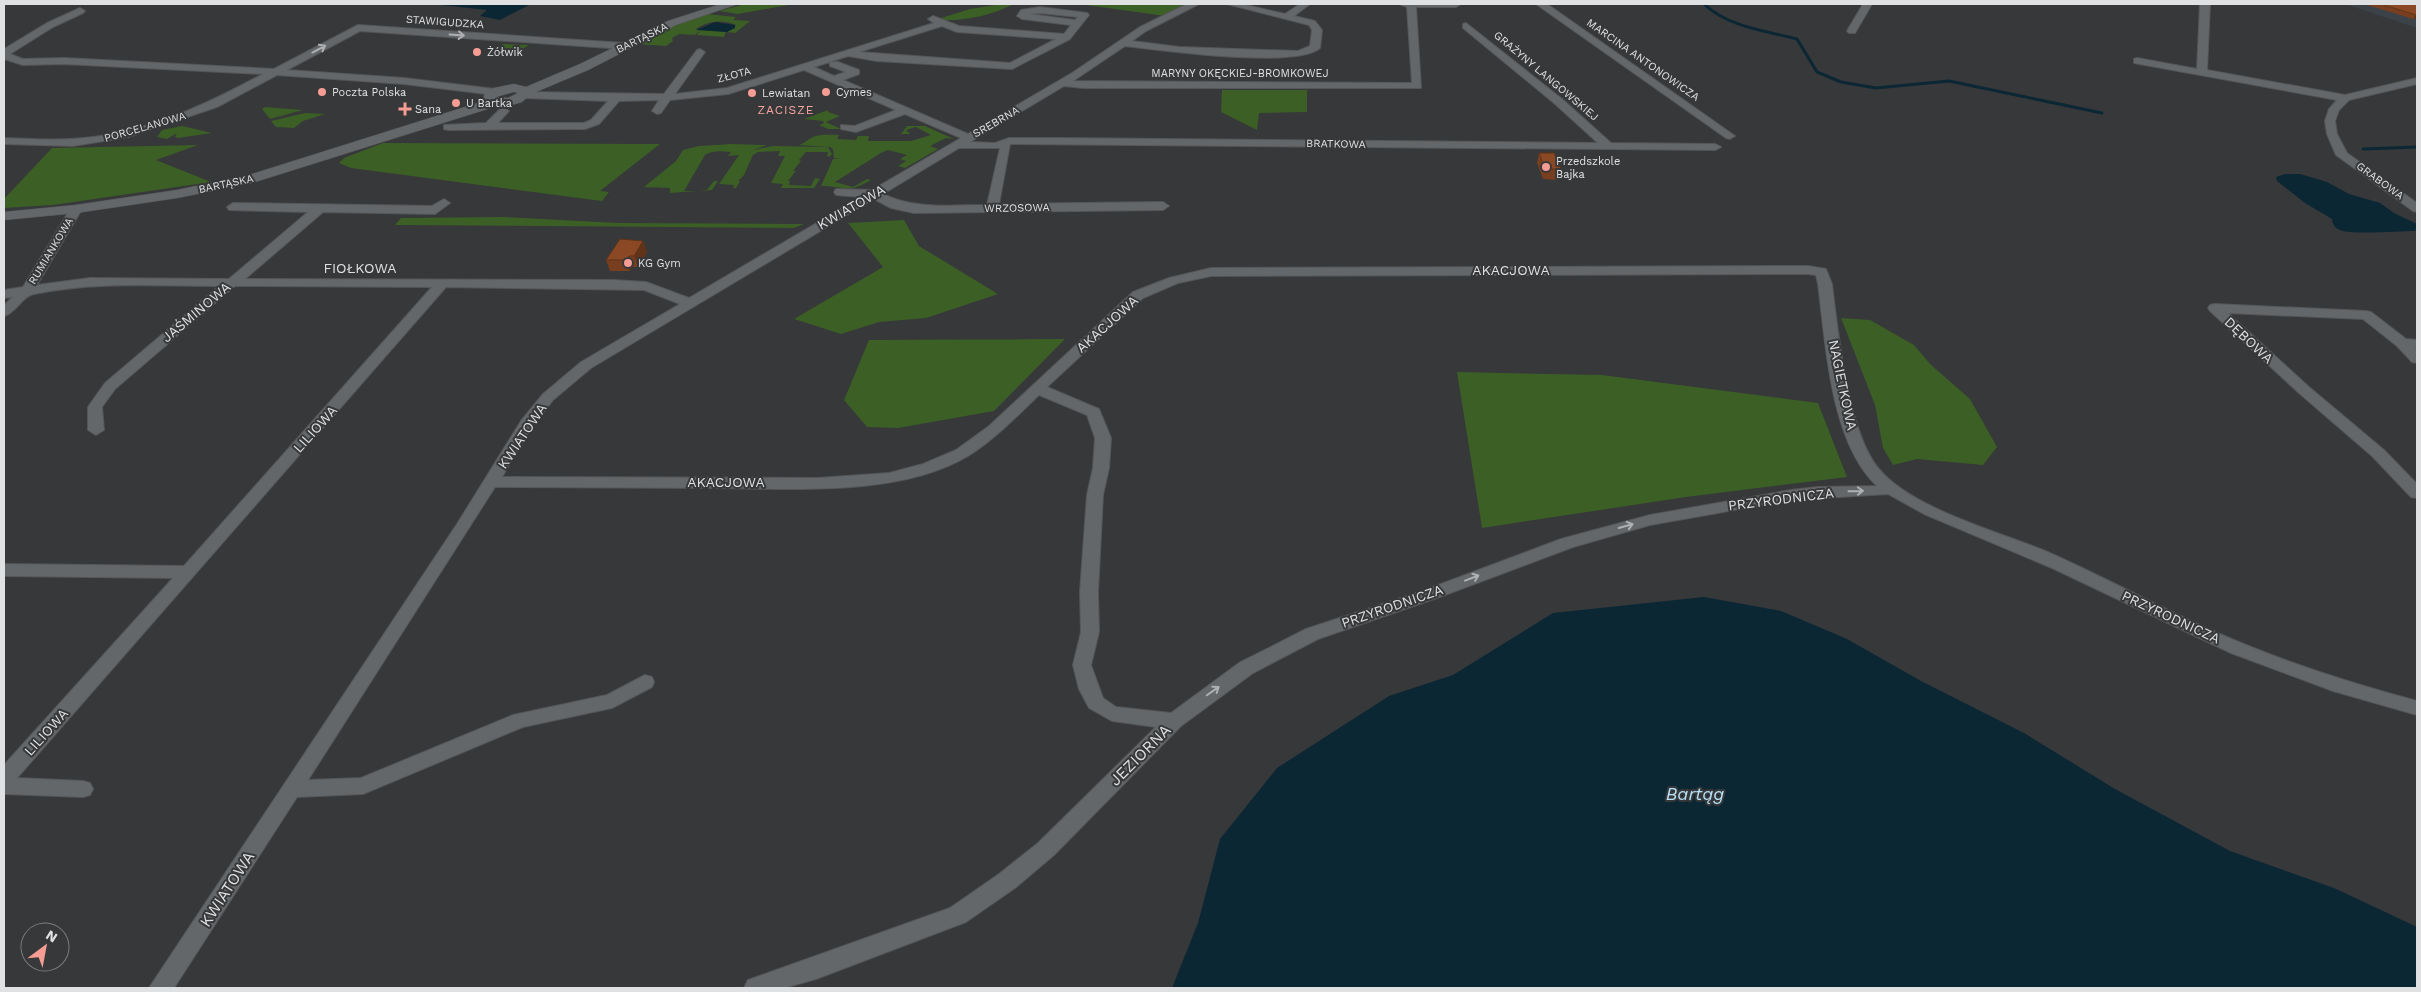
<svg xmlns="http://www.w3.org/2000/svg" width="2421" height="992" font-family="'Work Sans',sans-serif">
  <style>
    .built { fill: #3b4248 }
    .green { fill: #3c5f25 }
    .water { fill: #0c2734 }
    .lines { fill: none; stroke-linecap: round; stroke-linejoin: round }
    .stream { stroke: #0c2734; stroke-width: 3 }
    .minor-casing { stroke: #545557; stroke-width: 2 }
    .tertiary-casing { stroke: #545557; stroke-width: 1 }
    .minor { fill: #646769; fill-rule: evenodd }
    .tertiary { fill: #646769; fill-rule: evenodd }
    .wall { fill: #773f1f }
    .shaded-wall { fill: #613319 }
    .building { fill: #8a4924; stroke: #613319 }
    .oneway { stroke: #aeb0b2 }
    .poi-dot { fill: #f59c94; stroke: #36383a; stroke-width: 2 }
    .labels { text-anchor: middle; dominant-baseline: central; stroke-width: 4; stroke-linejoin: round; paint-order: stroke }
    .far-street-label { font-size: 11px; fill: #e0e1e2; stroke: #36383a }
    .far-poi-label { font-size: 11px; fill: #e0e1e2; stroke: #36383a; text-anchor: start }
    .far-neighbourhood-label { font-size: 12px; letter-spacing: 1px; fill: #f8a59d; stroke: #36383a }
    .street-label { font-size: 14px; fill: #e0e1e2; stroke: #36383a }
    .near-street-label { font-size: 16px; fill: #e0e1e2; stroke: #36383a }
    .near-water-label { font-size: 18px; font-style: italic; fill: #b7e0f6; stroke: #36383a }
  </style>
  <rect width="100%" height="100%" fill="#36383a"/>
  <path class="built" d="M2344,4H2417V28L2348,5Z"/>
  <path class="green" d="M745,4H794L738,14L719,11Z
    M1001,4H1013C995,15 957,23 938,19L970,9Z
    M1079,4H1191L1165,16Z
    M707,14L736,17L733,20L750,21L735,33L727,32L736,25C723,19 707,21 696,29L726,32L724,37L697,35L700,31L695,35L679,34L672,38L673,41L666,46L637,44L671,27Z
    M503,44L529,45C514,54 504,58 486,55Z
    M1222,90H1307V112L1259,113L1257,130L1221,112Z
    M265,107L303,110L270,119L262,109Z
    M828,110V112L840,116L826,122L841,129H828L819,125L824,123L823,121L804,119Z
    M305,113L325,114L303,121L294,128L276,127L271,121Z
    M182,126L212,133L178,138L175,137L177,133L167,139L157,137L162,130Z
    M907,126H925L954,139L946,138L930,146L938,149L905,168L898,166L906,161L900,159L907,155L888,150L881,153L835,182L853,187L867,179L871,180C848,194 844,186 821,186L833,159L842,158H834L833,149L830,147L799,145C805,143 807,140 813,137C820,134 830,135 839,135L837,139L856,140L858,136H869L868,141H911L931,135L916,127L906,130L910,134H901Z
    M383,143L660,144L600,191L609,192L602,201L351,168L339,163L344,158Z
    M731,144L767,145L753,150L773,146L828,147L832,154L829,157L827,156L828,152H806L799,160L801,161L793,171H796L788,181H790L789,185L811,186L815,178L820,179L814,188H781L783,184L771,183L785,156H778L780,151L758,152L753,155L744,175L738,181H740L736,188H733L734,185L719,184L739,155L728,156L731,152C721,151 713,150 705,155L684,191H706L714,181H718L712,190L670,193V188L644,187L676,161L683,150L699,146Z
    M198,145L156,160L211,182L53,205L4,208V199L52,148Z
    M504,217L618,223L804,224L794,228L395,225L401,218Z
    M904,220L919,246L998,294L926,318L879,322L841,334L794,319L883,267L848,223Z
    M1841,318L1870,320L1914,345L1930,364L1970,399L1997,447L1983,465L1917,459L1893,465L1883,448L1875,405Z
    M1065,339L994,411L898,428L867,427L844,400L869,340Z
    M1457,372L1602,375L1818,403L1847,477L1686,497L1482,528Z"/>
  <path class="water" d="M432,4H531L500,20L480,16L487,10Z
    M715,22L735,25V28L727,32L696,30Z
    M2285,174H2300L2327,182L2349,194L2380,203L2394,213L2417,224V229H2415L2416,231C2401,231 2352,235 2340,230C2335,228 2332,224 2332,219L2305,203L2277,181L2276,177Z
    M1704,597L1781,611L1847,639L1921,681L2024,733L2115,789L2230,851L2334,888L2417,927V988H1172L1198,923L1220,839L1277,768L1389,696L1453,675L1553,613Z"/>
  <g class="lines">
    <path class="stream" d="M1704,4C1728,27 1766,31 1797,39L1817,72L1841,82L1876,88L1949,81L2102,113
      M2363,149L2417,147"/>
    <defs>
      <path id="minor" d="M1187,4H1199L1146,31L1132,41L1179,47L1298,51L1310,46L1312,30L1309,25L1227,4H1242L1285,14L1300,4H1310L1294,16L1315,21L1322,30L1320,48C1297,69 1159,50 1125,46L1073,81L1412,83L1407,7L1399,4H1461L1456,7H1416L1421,88H1083L1064,86L970,142L995,143L1009,138H1059L1598,143L1554,103L1463,28V24L1466,23L1562,99L1611,143L1715,144L1721,147L1715,150L1010,144L999,204L1163,202L1169,206L1163,210L914,213L891,208L874,199L591,368L553,400L532,426L502,477L818,478L889,473L923,464L956,450L989,426L1133,292L1169,278L1211,268L1808,266L1826,269L1832,284C1838,332 1848,433 1879,469C1911,508 1996,531 2043,550C2103,576 2160,608 2220,634C2284,662 2350,683 2417,701V715L2333,691L2231,653L2052,568L1924,514L1888,494L1791,500L1650,525L1573,547L1437,598L1318,639L1253,673L1181,726L1054,855L1015,888L966,922L816,979L784,988H744L748,980L950,908L999,874L1038,843L1156,727L1112,721L1089,708L1079,689L1073,665L1081,632L1080,592L1087,495L1093,468L1095,438L1087,415L1039,395C1017,416 994,440 968,456C898,498 786,488 707,488C637,488 566,487 495,487L308,780L361,778L513,715L607,695L645,675L652,677L654,682L652,687L612,708L523,727L363,794L297,797L174,988H149L457,524L521,421L543,394L581,362L680,304L644,290L446,287L17,778L83,781L90,783L93,789L90,795L83,797L4,794V765L173,578L4,576V564L184,566L432,287L235,286L115,389L102,407L104,430L96,435L88,430V407L105,383L219,286C158,286 95,281 34,294C22,296 16,313 4,316V305L13,297L4,298V290L23,287L72,206H80L82,209L37,285L90,278L229,279L308,212L229,210L227,207L233,203L432,206L444,199L450,203L435,214L323,212L245,279L613,280L646,282L689,298L861,197L836,195L834,192L836,189L872,190L961,138L905,114L856,132L841,129V125L855,126L896,110L804,70L728,94L670,100L661,113L657,114L652,111L659,100L619,101L599,124L585,129L448,130L444,129V125L486,123L500,109L504,108L509,111L498,123H584L591,120L608,101L524,98L519,95L524,92L664,94L697,50L700,49L705,52L675,94L727,88L934,23L928,19L933,16L959,26L1064,34L1071,25L1022,19L1017,16L1021,10L1040,7L1087,13L1089,15L1070,39L1012,69L877,61L848,56L814,67L834,76L846,72L830,66V62H838L859,70V74L843,80L968,134L1072,73L1140,27ZM1040,13L1078,17L1075,20L1029,14ZM942,26L957,32L1056,39L1010,63L859,52ZM959,148H1000L987,205C951,205 915,210 883,194ZM1808,274L1816,275L1818,284C1826,345 1830,442 1877,486L1818,487L1791,490L1650,515L1561,539L1425,590L1306,629L1239,663L1171,713L1116,707L1103,698L1091,665L1099,632L1098,592L1103,495L1109,468L1111,438L1099,409L1047,387L1143,298L1178,283L1211,276Z
        M1536,4H1547L1735,136L1730,139L1726,138Z
        M1863,4H1872L1855,33H1849L1847,31Z
        M2200,4H2210L2207,70L2345,95L2417,78V84L2349,100L2339,110L2335,121L2337,134L2347,153L2417,203V212L2413,211L2336,155L2327,134L2325,121L2329,109L2337,100L2134,63V59L2137,58L2197,69Z
        M80,8L85,11L83,13L53,27L10,54L23,59L64,58L274,69L358,25L624,43L629,46L624,49L360,31L287,70L404,78L495,89L500,92L495,95L404,84L277,75L217,107L128,137L73,146L4,144V138C31,139 58,141 84,138C149,132 207,104 263,74L64,64L23,65L4,59V49L47,23Z
        M2215,304L2366,311L2371,312L2406,339L2417,340V348H2415L2417,351V363L2412,362L2397,346L2363,319L2228,313L2309,387L2384,450L2417,484V498L2411,497L2372,456L2299,393L2210,311L2208,308L2210,305Z"/>
      <path id="tertiary" d="M721,4H738L676,25L588,70L531,94L522,102L508,106H497L252,183L177,198L76,213L4,220V212L76,205L177,190L249,175L484,101L483,99L485,93L494,88L514,84L526,87L580,64L668,21ZM514,92L518,93L508,98L496,97Z"/>
    </defs>
    <use href="#minor" class="minor-casing"/>
    <use href="#tertiary" class="tertiary-casing"/>
    <use href="#minor" class="minor"/>
    <use href="#tertiary" class="tertiary"/>
  </g>
  <path class="wall" d="M2364,4H2417V18L2413,19Z
    M1539,153L1561,169L1559,180L1543,179L1537,163Z
    M643,241L647,252L638,267H632L630,271H610L606,260Z"/>
  <path class="shaded-wall" d="M2417,14V18L2413,19L2416,15Z
    M643,241L647,252L638,267L634,256Z
    M629,256L632,267L630,271L626,260Z"/>
  <path class="building" d="M2381,4H2417V14L2416,15Z
    M1539,153H1554L1561,169H1545Z
    M620,239L643,241L634,256H629L626,260H606Z"/>
  <defs><path id="oneway-shaft" d="M-6 0H5M1.5-3L5.5 0L1.5 3" fill="none" stroke-width="1.6" stroke-linecap="round" stroke-linejoin="round" transform="scale(1.25)"/></defs>
  <g class="oneway">
    <use href="#oneway-shaft" transform="translate(457 35) rotate(4)"/>
    <use href="#oneway-shaft" transform="translate(319 49) rotate(-28)"/>
    <use href="#oneway-shaft" transform="translate(1856 491) rotate(-1)"/>
    <use href="#oneway-shaft" transform="translate(1626 526) rotate(-16)"/>
    <use href="#oneway-shaft" transform="translate(1472 578) rotate(-21)"/>
    <use href="#oneway-shaft" transform="translate(1213 691) rotate(-35)"/>
  </g>
  <g class="poi-dot">
    <circle cx="477" cy="52" r="5"/>
    <circle cx="322" cy="92" r="5"/>
    <circle cx="826" cy="92" r="5"/>
    <circle cx="752" cy="93" r="5"/>
    <circle cx="456" cy="103" r="5"/>
    <path d="M402.5 101.5h5v5h5v5h-5v5h-5v-5h-5v-5h5z"/>
    <circle cx="1546" cy="167" r="5"/>
    <circle cx="628" cy="263" r="5"/>
  </g>
  <g class="labels">
    <g class="far-street-label">
      <text transform="translate(445 22) rotate(4)">STAWIGUDZKA</text>
      <text transform="translate(642 38) rotate(-26)">BARTĄSKA</text>
      <text transform="translate(1643 60) rotate(35)">MARCINA ANTONOWICZA</text>
      <text x="1240" y="73">MARYNY OKĘCKIEJ-BROMKOWEJ</text>
      <text transform="translate(734 75) rotate(-15)">ZŁOTA</text>
      <text transform="translate(1546 76) rotate(40)">GRAŻYNY LANGOWSKIEJ</text>
      <text transform="translate(996 122) rotate(-30)">SREBRNA</text>
      <text transform="translate(145 127) rotate(-16)">PORCELANOWA</text>
      <text transform="translate(1336 144) rotate(1)">BRATKOWA</text>
      <text transform="translate(2380 181) rotate(36)">GRABOWA</text>
      <text transform="translate(226 184) rotate(-12)">BARTĄSKA</text>
      <text transform="translate(1017 208) rotate(-1)">WRZOSOWA</text>
      <text transform="translate(51 251) rotate(-59)">RUMIANKOWA</text>
    </g>
    <g class="far-poi-label">
      <text x="487" y="52">Żółwik</text>
      <text x="332" y="92">Poczta Polska</text>
      <text x="836" y="92">Cymes</text>
      <text x="762" y="93">Lewiatan</text>
      <text x="466" y="103">U Bartka</text>
      <text x="415" y="109">Sana</text>
      <text x="1556" y="161">Przedszkole<tspan x="1556" dy="13">Bajka</tspan></text>
      <text x="638" y="263">KG Gym</text>
    </g>
    <g class="far-neighbourhood-label">
      <text x="786" y="110">ZACISZE</text>
    </g>
    <g class="street-label">
      <text transform="translate(851 207) rotate(-30)">KWIATOWA</text>
      <text x="360" y="268">FIOŁKOWA</text>
      <text x="1511" y="270">AKACJOWA</text>
      <text transform="translate(196 312) rotate(-40)">JAŚMINOWA</text>
      <text transform="translate(1107 324) rotate(-42)">AKACJOWA</text>
      <text transform="translate(2249 340) rotate(43)">DĘBOWA</text>
      <text transform="translate(1843 385) rotate(78)">NAGIETKOWA</text>
      <text transform="translate(315 429) rotate(-48)">LILIOWA</text>
      <text transform="translate(522 436) rotate(-56)">KWIATOWA</text>
      <text x="726" y="482">AKACJOWA</text>
      <text transform="translate(1781 499) rotate(-7)">PRZYRODNICZA</text>
      <text transform="translate(1392 606) rotate(-19)">PRZYRODNICZA</text>
      <text transform="translate(2171 617) rotate(25)">PRZYRODNICZA</text>
      <text transform="translate(46 732) rotate(-48)">LILIOWA</text>
    </g>
    <g class="near-street-label">
      <text transform="translate(1140 755) rotate(-45)">JEZIORNA</text>
      <text transform="translate(227 889) rotate(-57)">KWIATOWA</text>
    </g>
    <g class="near-water-label">
      <text x="1695" y="793">Bartąg</text>
    </g>
  </g>
  <rect width="2421" height="992" fill="none" stroke="#e0e1e2" stroke-width="10"/>
  <g transform="translate(45 947) rotate(32)"><circle r="24" fill="#36383a" stroke="#7a7c7d"/>
  <path d="M0-4L9 19L0 12L-9 19Z" fill="#f59c94"/>
  <text y="-8" font-size="14" font-weight="bold" text-anchor="middle" fill="#e0e1e2">N</text>
  </g>
</svg>
